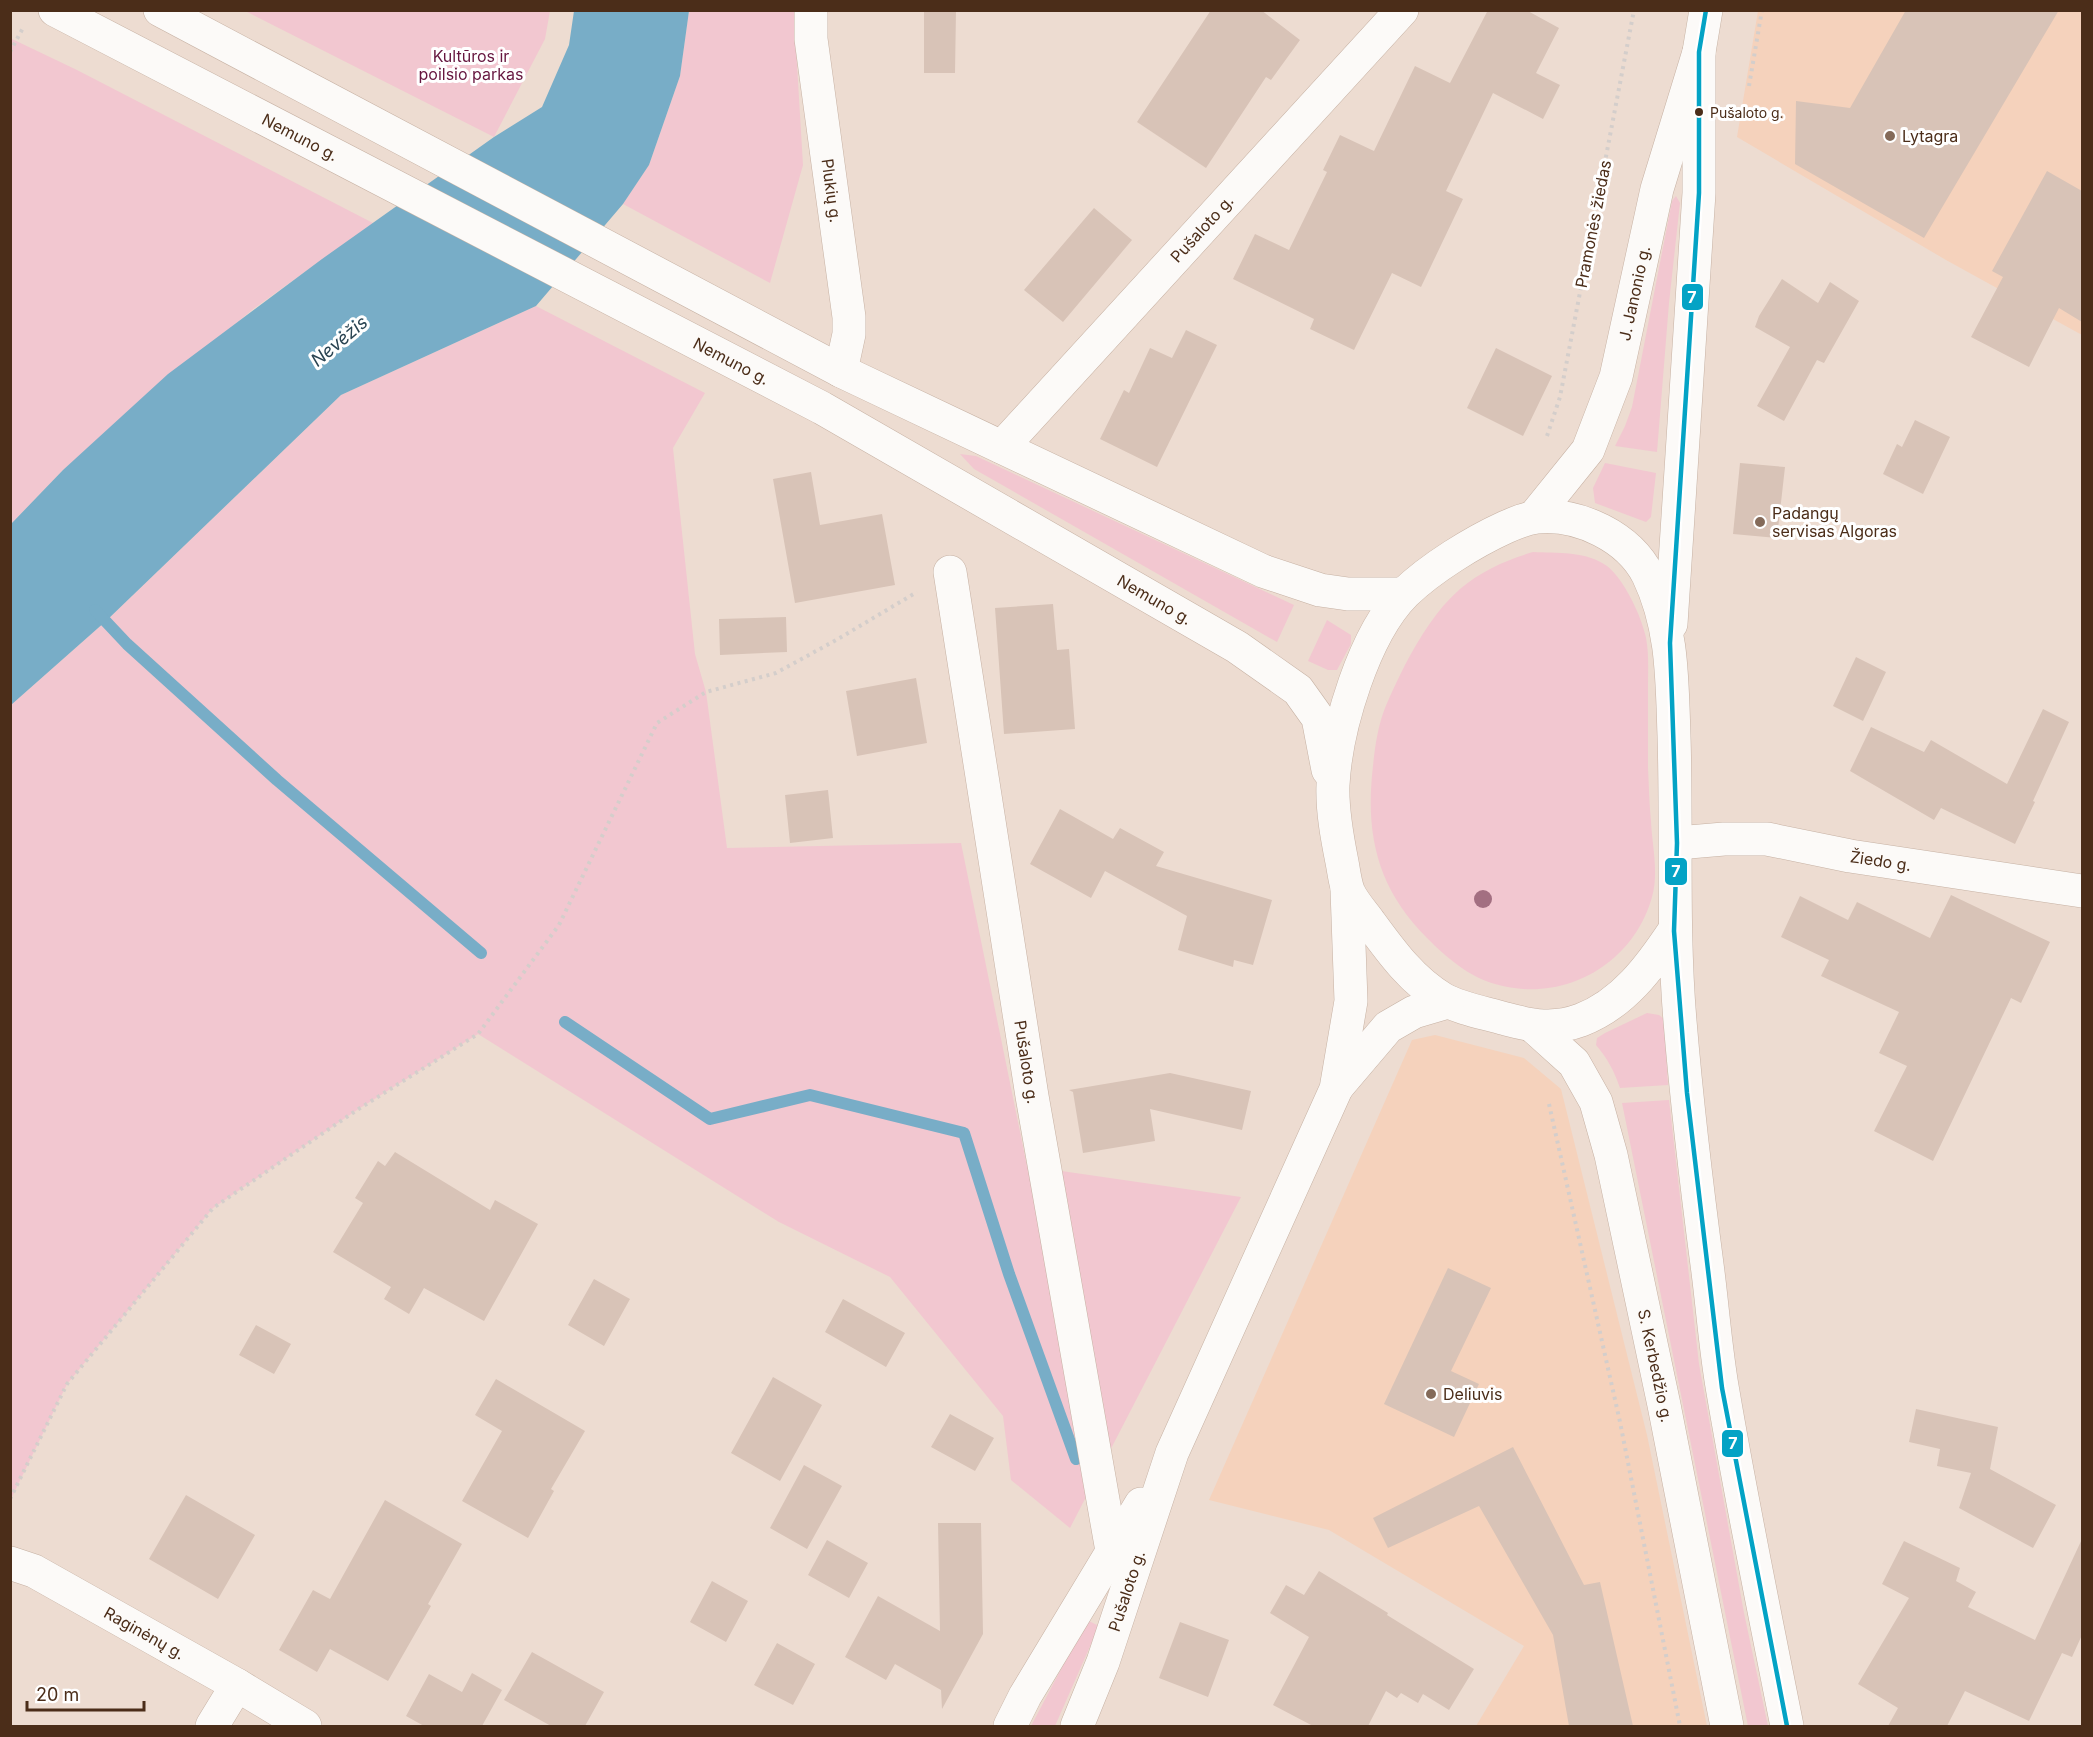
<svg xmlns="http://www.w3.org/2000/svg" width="2093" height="1737" font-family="Inter,sans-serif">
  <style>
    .built { fill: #f5d2bc }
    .green { fill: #f2c7d0 }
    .water { fill: #78adc7 }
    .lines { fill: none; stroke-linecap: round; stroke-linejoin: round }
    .stream { stroke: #78adc7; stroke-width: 12 }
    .building { fill: #d8c3b7 }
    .street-casing { stroke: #c6b1a3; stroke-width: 34 }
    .secondary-casing { stroke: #c6b1a3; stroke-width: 34 }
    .path { stroke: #d4cecb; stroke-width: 4; stroke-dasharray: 3 4.5; stroke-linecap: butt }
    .street { stroke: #fcfaf8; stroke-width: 33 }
    .secondary { stroke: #fcfaf8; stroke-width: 33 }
    .bus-1-casing { stroke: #fff; stroke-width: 9 }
    .bus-1 { stroke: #04a3c5; stroke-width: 4.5 }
    .tree { fill: #a36f81 }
    .bus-dot { fill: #4b2d19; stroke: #fff; stroke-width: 2 }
    .poi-dot { fill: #846a59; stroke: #fff; stroke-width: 2 }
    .labels { text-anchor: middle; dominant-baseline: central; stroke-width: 6; stroke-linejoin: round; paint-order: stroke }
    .bus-label { font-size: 14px; fill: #4b2d19; stroke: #fff; text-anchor: start }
    .park-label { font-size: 16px; fill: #66163f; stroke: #fff }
    .poi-label { font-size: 16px; fill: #4b2d19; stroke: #fff; text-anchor: start }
    .street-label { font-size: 16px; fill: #4b2d19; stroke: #fff }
    .water-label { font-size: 18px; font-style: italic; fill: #2a4452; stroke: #fff }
    .line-badge { stroke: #fff; stroke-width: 2 }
    .badge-label { font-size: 16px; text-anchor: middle; font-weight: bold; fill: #fff }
  </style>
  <rect width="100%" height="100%" fill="#eddcd1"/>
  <path class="built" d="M1758,11H2082V335L1946,260L1737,137Z
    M1435,1035L1524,1058L1561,1089L1647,1435L1707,1726H1476L1524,1646L1329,1530L1209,1500L1412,1040Z"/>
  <path class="green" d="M245,11L550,10V11L545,39L494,137Z
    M689,11H797L796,48L803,165L770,283L623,204L649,165L680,76Z
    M10,38L77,70L373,223L252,310L63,470L11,524Z
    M1676,196L1680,203L1669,303L1657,452L1615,446L1625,426L1632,407L1672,201Z
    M536,306L705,393L673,448L695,654L706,692L727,848L961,843L1027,1166L1241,1197L1070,1528L1011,1480L1003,1416L890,1277L779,1222L478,1034L357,1110L213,1208L67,1384L11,1499V705L106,621L341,395Z
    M960,454L976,456L1294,605L1277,642L974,469Z
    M1605,463L1656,473L1651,517L1646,522L1595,503L1593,488Z
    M1533,552C1556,553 1587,551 1607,566C1624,579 1642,617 1646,638C1649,653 1648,670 1648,685C1648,713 1648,740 1648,768C1649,785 1649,803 1651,821C1652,845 1659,873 1652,897C1633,965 1563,1004 1495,984C1469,977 1446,957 1427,938C1377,888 1365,834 1373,766C1375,746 1378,726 1385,708C1391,693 1398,679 1405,665C1420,637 1436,610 1460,589C1481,571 1506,560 1533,552Z
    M1327,620L1351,635V644L1337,670H1328L1308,661Z
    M1647,1013L1659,1015L1664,1019L1668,1085L1620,1088C1614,1071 1608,1059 1596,1045L1597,1038L1605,1033Z
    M1669,1100L1699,1364L1744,1613L1768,1726H1748L1622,1103Z
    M1087,1620L1099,1626L1055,1726H1031Z"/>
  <path class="water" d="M574,11H689L680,76L649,165L623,204L536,306L341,395L106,621L11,705V524L63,470L168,374L322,259L494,137L542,107L569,45Z"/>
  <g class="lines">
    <path class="stream" d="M95,610L127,644L277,780L481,953
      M565,1022L710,1119L810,1095L964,1133L1009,1274L1076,1459"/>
  </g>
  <path class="building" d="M924,10H956L955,73H924Z
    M1211,10H1261L1300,40L1271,80L1266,77L1206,168L1137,122Z
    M1488,10H1526L1559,28L1536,73L1560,85L1543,119L1493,93L1446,191L1463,199L1421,287L1392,273L1354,350L1310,329L1314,319L1233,279L1255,234L1289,250L1327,172L1323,170L1340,135L1374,151L1415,66L1450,83Z
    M1906,10H2059L1924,238L1795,164L1796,101L1850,108Z
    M2047,171L2082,191V322L2059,308L2029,367L1971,337L2003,277L1992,271Z
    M1094,208L1132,240L1063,322L1024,290Z
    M1782,279L1818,303L1830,282L1859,301L1824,363L1817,360L1784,421L1757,406L1790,347L1755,327L1759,316Z
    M1186,330L1217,345L1157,467L1100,439L1124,390L1129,393L1150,348L1172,358Z
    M1496,348L1552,376L1523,436L1467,408Z
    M1915,420L1950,437L1923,494L1883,474L1897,444L1902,447Z
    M1740,463L1785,467L1777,538L1733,534Z
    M811,472L820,525L882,514L895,585L795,603L773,479Z
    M1053,604L1057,650L1069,649L1075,729L1004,734L995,608Z
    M786,617L787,652L720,655L719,619Z
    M1856,657L1886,672L1863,721L1833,706Z
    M916,678L927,743L857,756L846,691Z
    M2043,709L2069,722L2033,801L2035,802L2015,844L1941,808L1934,820L1850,771L1871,727L1924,752L1931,740L2007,784Z
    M828,790L833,838L790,843L785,795Z
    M1060,809L1113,839L1120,828L1164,852L1156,866L1272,900L1253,965L1234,960L1233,967L1178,950L1187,916L1105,871L1091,898L1030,864Z
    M1951,895L2050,942L2021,1003L2011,998L1933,1161L1874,1131L1907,1066L1879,1053L1899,1012L1821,976L1829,960L1781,937L1800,896L1848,920L1857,902L1930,938Z
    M1170,1073L1251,1091L1242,1130L1150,1109L1155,1141L1083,1153L1073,1092L1069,1090Z
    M395,1152L490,1210L495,1200L538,1224L484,1321L424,1288L409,1314L384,1299L391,1287L333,1252L363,1203L355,1198L378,1161L385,1166Z
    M1448,1268L1491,1288L1451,1371L1479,1384L1454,1437L1384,1404Z
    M594,1279L630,1299L604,1346L568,1325Z
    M843,1299L905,1333L886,1367L825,1332Z
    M256,1325L291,1344L274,1374L239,1355Z
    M773,1377L822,1405L780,1481L731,1453Z
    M496,1379L585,1431L551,1489L554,1491L528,1538L462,1501L502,1431L475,1415Z
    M1916,1409L1998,1427L1990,1469L2056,1505L2033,1548L1959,1508L1971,1473L1937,1466L1940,1449L1909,1442Z
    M950,1414L994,1438L975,1471L931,1447Z
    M1513,1447L1584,1585L1600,1582L1633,1726H1569L1553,1635L1479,1506L1388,1548L1373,1518Z
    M804,1465L842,1486L807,1549L770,1528Z
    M186,1495L255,1535L218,1599L149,1559Z
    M385,1500L462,1544L428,1604L431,1606L388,1681L330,1649L317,1672L279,1650L313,1590L330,1599Z
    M938,1523H981L983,1634L942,1709L941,1690L895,1664L886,1680L845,1657L878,1596L940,1631Z
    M2082,1539V1635L2072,1657L2062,1653L2029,1721L1965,1691L1947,1726H1888L1898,1708L1858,1684L1909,1598L1882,1584L1904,1541L1960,1568L1956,1581L1976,1592L1968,1607L2035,1640Z
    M827,1540L868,1563L849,1598L808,1575Z
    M1319,1571L1388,1613L1387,1615L1474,1669L1449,1710L1423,1694L1418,1703L1401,1693L1397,1698L1386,1691L1368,1726H1313L1273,1705L1309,1637L1270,1613L1286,1585L1304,1595Z
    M712,1581L748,1601L726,1642L690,1622Z
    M1180,1622L1229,1640L1208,1697L1159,1678Z
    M777,1643L815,1664L793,1705L754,1685Z
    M532,1652L604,1692L585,1726H551L504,1700Z
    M472,1673L502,1690L482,1726H424L406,1716L429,1674L462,1692Z"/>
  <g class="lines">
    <defs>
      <g id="street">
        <path id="s1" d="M811,10V39L849,317V334L841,371"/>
        <path id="s2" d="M1002,447L1402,10"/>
        <path id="s3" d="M950,572L1032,1096L1112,1551"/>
        <path id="s4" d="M1677,843L1724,839H1767L1850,856L2082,891"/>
        <path id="s5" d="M10,1563L34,1571L237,1685L305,1726"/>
        <path d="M212,1726L237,1685"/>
      </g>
      <g id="secondary">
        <path id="s6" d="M55,10L822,408L1237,647L1298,690L1318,718L1328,770"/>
        <path d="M160,10L841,371L1263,571L1320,590L1348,594H1403"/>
        <path id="s7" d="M1534,517L1588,450L1616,377L1657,189L1699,52L1706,10"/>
        <path d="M1671,624L1699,193V52"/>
        <path d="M1674,931C1650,967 1623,1004 1581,1020C1554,1030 1532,1026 1506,1019C1486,1013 1461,1009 1443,999C1411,980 1390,950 1368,920C1362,912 1354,903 1349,893C1345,884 1344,872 1342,862C1337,837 1332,810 1333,785C1336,728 1364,634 1405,593C1431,568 1473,542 1506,527C1515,523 1527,518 1537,517C1579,513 1629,537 1648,575C1673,627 1672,680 1674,736C1677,831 1672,926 1680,1021C1687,1105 1697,1189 1708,1272C1713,1312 1716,1353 1723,1392C1742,1504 1765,1615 1787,1726"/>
        <path id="s8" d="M1534,1027L1574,1063L1596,1102L1611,1155L1664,1405L1727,1726"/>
        <path d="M1337,1087L1388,1027L1414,1012L1448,1002"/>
        <path d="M1010,1726L1025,1696L1141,1504"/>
        <path id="s9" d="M1077,1726L1103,1662L1172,1453L1336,1089L1351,1001L1347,890"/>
      </g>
    </defs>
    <use href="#street" class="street-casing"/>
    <use href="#secondary" class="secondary-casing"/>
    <path class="path" d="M10,52L24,26
      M1749,86L1762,10
      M1547,436L1560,397L1634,10
      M1549,1104L1620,1422L1680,1726
      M10,1499L67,1384L213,1208L357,1110L478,1034L559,925L657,723L706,692L776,673L838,639L917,592"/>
    <use href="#street" class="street"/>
    <use href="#secondary" class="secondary"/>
    <defs>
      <path id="bus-1" d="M1706,10L1699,52V193L1670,643L1677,843L1674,931L1687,1093L1722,1388L1787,1726"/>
    </defs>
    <use href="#bus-1" class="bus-1-casing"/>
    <use href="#bus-1" class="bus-1"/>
  </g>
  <circle class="tree" cx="1483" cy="899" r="9"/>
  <circle class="bus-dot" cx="1699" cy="112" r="5"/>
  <g class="poi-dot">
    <circle cx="1890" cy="136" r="6"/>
    <circle cx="1760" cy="522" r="6"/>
    <circle cx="1431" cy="1394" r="6"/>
  </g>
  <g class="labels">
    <g class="bus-label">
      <text x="1710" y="112">Pušaloto g.</text>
    </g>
    <g class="park-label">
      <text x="471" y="56">Kultūros ir<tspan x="471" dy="18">poilsio parkas</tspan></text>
    </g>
    <g class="poi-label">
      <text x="1902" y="136">Lytagra</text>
      <text x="1772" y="513">Padangų<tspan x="1772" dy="18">servisas Algoras</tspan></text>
      <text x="1443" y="1394">Deliuvis</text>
    </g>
    <g class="street-label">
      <text stroke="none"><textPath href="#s6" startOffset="276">Nemuno g.</textPath></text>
      <text stroke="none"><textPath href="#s1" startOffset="182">Plukių g.</textPath></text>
      <text transform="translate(1593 224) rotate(-79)">Pramonės žiedas</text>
      <text stroke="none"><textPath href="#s2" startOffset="296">Pušaloto g.</textPath></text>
      <text stroke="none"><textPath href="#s7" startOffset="250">J. Janonio g.</textPath></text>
      <text stroke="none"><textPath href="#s6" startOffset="762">Nemuno g.</textPath></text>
      <text stroke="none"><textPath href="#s6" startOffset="1248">Nemuno g.</textPath></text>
      <text stroke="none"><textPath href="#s4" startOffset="206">Žiedo g.</textPath></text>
      <text stroke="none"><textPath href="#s3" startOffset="496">Pušaloto g.</textPath></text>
      <text stroke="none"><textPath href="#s8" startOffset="369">S. Kerbedžio g.</textPath></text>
      <text stroke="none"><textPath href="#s9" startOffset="144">Pušaloto g.</textPath></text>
      <text stroke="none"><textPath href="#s5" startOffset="152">Raginėnų g.</textPath></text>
    </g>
    <g class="water-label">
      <text transform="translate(339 341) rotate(-40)">Nevėžis</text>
    </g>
  </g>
  <g class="line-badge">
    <rect x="1681" y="283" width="23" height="28" rx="6" fill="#04a3c5"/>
    <rect x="1664" y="857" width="24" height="29" rx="6" fill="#04a3c5"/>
    <rect x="1721" y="1429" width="23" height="29" rx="6" fill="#04a3c5"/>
  </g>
  <g class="badge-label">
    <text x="1692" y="303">7</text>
    <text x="1676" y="877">7</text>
    <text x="1733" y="1449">7</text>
  </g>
  <rect width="2093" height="1737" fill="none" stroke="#4b2d19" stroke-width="24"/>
  <path d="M27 1701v9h117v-9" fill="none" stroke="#4b2d19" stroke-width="3"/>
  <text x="36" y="1701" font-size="18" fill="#4b2d19" stroke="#ffffff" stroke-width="4.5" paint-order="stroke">20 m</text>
</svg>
